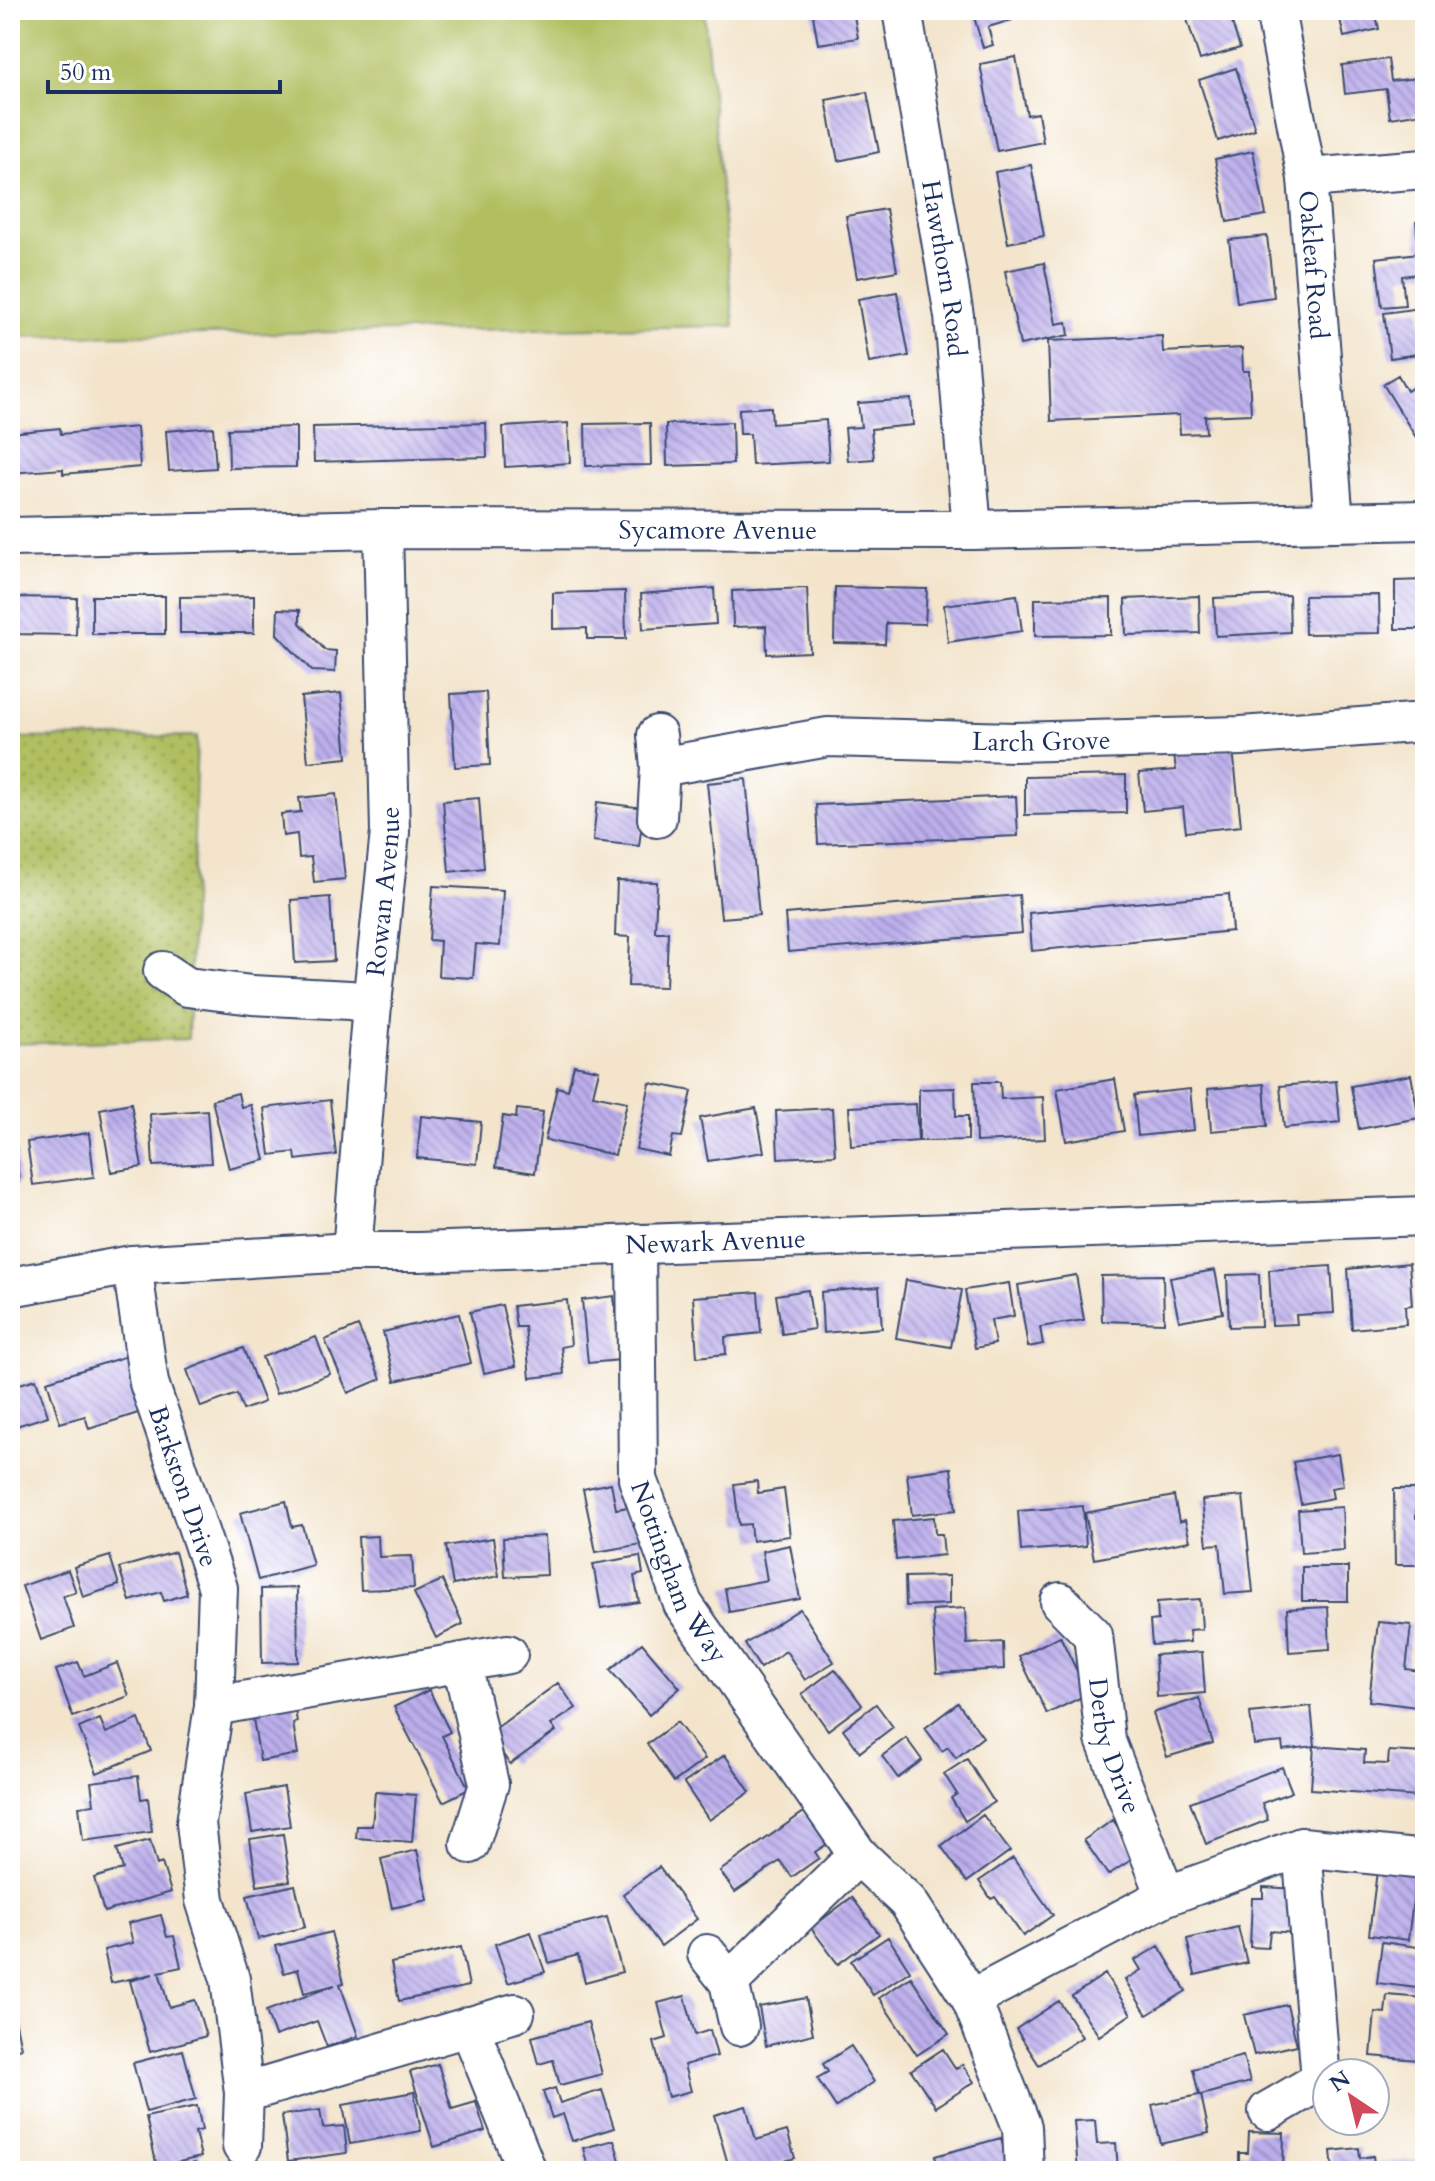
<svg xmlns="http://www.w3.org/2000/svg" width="1435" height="2181" font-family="Cardo,serif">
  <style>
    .green { fill: #b1bf61; stroke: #667760; stroke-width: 2 }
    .garden { fill: url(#garden-dots); stroke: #667760; stroke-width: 2 }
    .building { fill: url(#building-back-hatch) }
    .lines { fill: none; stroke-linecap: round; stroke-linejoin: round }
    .minor-casing { stroke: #3b4a6e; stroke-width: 42 }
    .minor { stroke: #fff; stroke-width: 38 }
    .labels { text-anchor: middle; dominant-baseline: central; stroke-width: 8; stroke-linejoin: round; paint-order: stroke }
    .street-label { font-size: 26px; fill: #1b2f5e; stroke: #fff }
  </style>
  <defs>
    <pattern id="garden-dots" width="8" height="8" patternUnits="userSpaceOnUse" patternTransform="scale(2)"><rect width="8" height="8" fill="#b1bf61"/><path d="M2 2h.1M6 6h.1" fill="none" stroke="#8f9c53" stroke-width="1.8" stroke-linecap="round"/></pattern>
    <pattern id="building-back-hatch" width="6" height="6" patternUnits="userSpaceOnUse" patternTransform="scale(2)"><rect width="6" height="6" fill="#bcaeec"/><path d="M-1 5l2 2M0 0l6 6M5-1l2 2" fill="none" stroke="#988ec2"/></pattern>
  </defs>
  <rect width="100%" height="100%" fill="#fff"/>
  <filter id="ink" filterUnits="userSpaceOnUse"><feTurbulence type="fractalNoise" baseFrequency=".0125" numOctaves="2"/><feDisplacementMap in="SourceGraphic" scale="16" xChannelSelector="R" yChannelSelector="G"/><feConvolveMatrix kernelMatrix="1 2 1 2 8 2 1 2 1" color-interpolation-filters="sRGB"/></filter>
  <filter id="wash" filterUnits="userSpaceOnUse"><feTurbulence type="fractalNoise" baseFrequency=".006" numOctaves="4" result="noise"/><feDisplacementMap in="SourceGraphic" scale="32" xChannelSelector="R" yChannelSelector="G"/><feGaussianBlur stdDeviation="1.8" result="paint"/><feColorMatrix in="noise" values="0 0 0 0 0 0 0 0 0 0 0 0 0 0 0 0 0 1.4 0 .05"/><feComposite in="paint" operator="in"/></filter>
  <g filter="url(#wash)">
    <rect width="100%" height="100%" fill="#f3e4cb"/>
    <path class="green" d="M10,10H704L734,326L10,337Z"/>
    <path class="garden" d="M197,736L188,1039L10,1044V738Z"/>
    <g id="blocks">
      <path class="building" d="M812,10H853L858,38L818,44Z
        M972,10H1009L1012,20L988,27L993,45L983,48Z
        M1184,10H1228L1240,48L1200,60Z
        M1338,10H1375L1379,29L1344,37Z
        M1016,57L1027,115L1038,113L1043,142L997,151L980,64Z
        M1388,59L1391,81L1418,78L1422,113L1390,118L1386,89L1345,94L1342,65Z
        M1236,68L1255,129L1218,141L1199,80Z
        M867,92L879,152L838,161L826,100Z
        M1253,151L1266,215L1227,222L1215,159Z
        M1031,165L1044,236L1008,243L995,172Z
        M886,209L897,271L857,278L846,216Z
        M1425,221V273L1402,276L1405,305L1382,307L1376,258L1419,253L1416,222Z
        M1267,236L1274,297L1237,302L1229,240Z
        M1044,263L1056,324L1067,322L1069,335L1020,345L1005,271Z
        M897,292L909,356L869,363L858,299Z
        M1420,308L1425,353L1390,358L1384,313Z
        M1162,336L1163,352L1242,348L1243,371H1249L1251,414L1205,416L1206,433L1180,434L1179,415L1051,421L1048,341Z
        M1398,375L1407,391L1421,382L1425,388V452L1383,384Z
        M911,399L913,425L871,429L874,459L848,461L845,428L861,427L858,403Z
        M771,407L772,424L826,420L829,461L752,465L750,434H740L739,409Z
        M732,422L733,464L667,466L666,424Z
        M486,423L487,457L314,462L313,427Z
        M568,423L570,463L505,467L503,427Z
        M650,423L651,465L586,466L585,424Z
        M137,427L140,467L63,474V469L10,473V433L60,428L61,434Z
        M213,427L216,468L169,471L166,431Z
        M296,427V467L229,468L228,429Z
        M1425,580V629H1395V581Z
        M835,587L927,589L925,624L886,623L885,644L834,643Z
        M714,588L716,624L643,629L641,594Z
        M807,588L810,652L767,654L766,626L733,627L732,591Z
        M625,591L626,639H587V628L553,629V593Z
        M1017,595L1022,631L948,642L944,605Z
        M1289,595L1290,632L1216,636L1214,598Z
        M1379,595L1380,633L1305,634L1304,596Z
        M92,596H165V634H92Z
        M254,596V633H180V597Z
        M1199,596L1200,633L1126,635L1125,599Z
        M10,597L77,598L76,635L10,634Z
        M1111,598V635L1035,636V599Z
        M278,609L300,610V623L325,650L336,651L335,672L312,671L277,634Z
        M486,692L490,765L455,767L451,694Z
        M341,693L347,758L308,762L301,697Z
        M1233,749L1241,826L1186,832L1183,807L1143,811L1139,773L1176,770L1174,755Z
        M1126,775V813L1025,815V777Z
        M746,779L759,915L721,918L707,783Z
        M336,794L345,879L314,882L311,857L299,858L297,834L283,836L281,814L301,812L299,798Z
        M1016,796L1018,836L818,844L816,805Z
        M479,798L484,868L449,872L443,801Z
        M597,802L644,808L639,846L593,841Z
        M617,881L657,882L655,932H668L666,987L628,986L630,937L615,936Z
        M433,886L503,890L500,946L476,944L473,978L438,976L440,941L429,940Z
        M1229,894L1232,931L1032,951L1029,913Z
        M1019,895L1022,933L788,952L785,914Z
        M330,897L334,961L295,963L291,900Z
        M574,1065L599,1070L593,1095L627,1102L615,1155L545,1140L557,1087L568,1090Z
        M1411,1075L1419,1118L1359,1129L1351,1086Z
        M1115,1079L1124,1131L1066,1141L1057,1089Z
        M1336,1081L1340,1122L1284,1128L1280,1086Z
        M974,1082H1000L1001,1099L1043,1097L1045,1139L976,1142Z
        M650,1083L692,1091L682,1137L673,1136L669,1156L636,1149Z
        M1264,1084L1267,1126L1211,1131L1208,1089Z
        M955,1088L956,1116H968V1140L919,1141V1089Z
        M1190,1089L1194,1130L1138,1136L1134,1095Z
        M238,1093L241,1107L251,1105L265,1160L229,1169L212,1100Z
        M330,1100L336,1155L296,1160L295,1152L270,1155L264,1108Z
        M131,1103L142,1167L111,1172L100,1109Z
        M916,1104L918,1141L851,1146L849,1107Z
        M756,1108L764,1152L708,1161L700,1118Z
        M832,1108L835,1155L778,1158L776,1111Z
        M517,1109L543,1112L535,1173L496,1167L503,1116L516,1118Z
        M207,1110L211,1163L153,1166L150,1114Z
        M421,1116L481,1122L477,1164L417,1158Z
        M89,1133L94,1177L33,1185L27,1142Z
        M10,1144H16L19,1183H10Z
        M1409,1263L1412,1305L1405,1306L1406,1324L1352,1329L1348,1269Z
        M1331,1266L1334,1313L1296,1315L1297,1324L1272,1325L1269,1270Z
        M1215,1270L1223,1313L1179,1321L1170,1278Z
        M1259,1274L1261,1326L1229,1327L1227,1275Z
        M1076,1275L1084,1320L1040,1327L1043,1344L1028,1347L1018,1285Z
        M1163,1275L1164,1323L1102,1321L1101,1276Z
        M906,1280L962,1290L951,1347L896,1338Z
        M1009,1283L1014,1316L991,1320L995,1344L975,1348L965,1290Z
        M879,1287L882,1328L823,1333L821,1292Z
        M808,1290L814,1329L782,1334L776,1295Z
        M758,1292L761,1333L725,1337L726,1354L697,1357L693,1297Z
        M614,1296L620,1360L588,1363L582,1300Z
        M567,1300L571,1345L561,1347L564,1374L530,1378L525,1327H516L513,1306Z
        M502,1305L516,1366L484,1373L470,1312Z
        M459,1314L471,1363L395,1381L383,1332Z
        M358,1326L381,1379L348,1393L325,1340Z
        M316,1337L330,1374L276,1394L262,1357Z
        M243,1348L264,1402L243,1410L237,1394L201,1407L187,1370Z
        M127,1356L144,1411L89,1429L85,1416L60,1423L47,1381Z
        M36,1379L48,1416L10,1428V1387Z
        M1338,1454L1343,1486L1331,1488L1333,1498L1301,1504L1293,1462Z
        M951,1468L956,1510L912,1515L907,1474Z
        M757,1481L758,1493L784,1489L790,1536L752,1541L750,1524L739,1525L734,1484Z
        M611,1483L616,1509L635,1506L642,1544L596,1552L583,1489Z
        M1394,1489H1416V1518L1425,1517V1565H1395Z
        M1174,1496L1179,1522L1185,1520L1190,1541L1094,1559L1085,1513Z
        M1243,1496L1253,1592L1225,1594L1220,1544L1207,1545L1202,1500Z
        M286,1501L292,1527L302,1525L313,1565L258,1580L240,1513Z
        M1083,1506L1086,1546L1021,1551L1018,1511Z
        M1342,1507L1344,1550L1301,1553L1298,1510Z
        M934,1517L935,1534H942L944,1555L896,1560L893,1521Z
        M378,1536L379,1557L412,1556L414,1588L361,1590L358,1537Z
        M545,1536L547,1575L505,1577L503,1538Z
        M493,1538L499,1576L453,1585L446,1546Z
        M790,1545L800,1599L729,1612L725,1588L767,1580L762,1551Z
        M175,1552L187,1594L164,1601L161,1592L130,1601L119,1568Z
        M110,1556L119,1585L83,1597L74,1567Z
        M640,1556L643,1574L634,1576L639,1602L601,1608L593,1564Z
        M1302,1567H1348V1601H1302Z
        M68,1570L76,1592L63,1596L74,1628L41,1640L22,1586Z
        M949,1576V1604L906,1606L905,1577Z
        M442,1580L463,1624L436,1638L414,1593Z
        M297,1588L298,1662L262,1663L261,1589Z
        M1200,1599L1202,1629L1189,1630L1190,1642L1152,1645L1150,1621L1158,1620L1157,1602Z
        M1328,1607L1330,1649L1289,1652L1287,1609Z
        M965,1608L967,1644L1003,1642L1004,1669L937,1673L932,1610Z
        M800,1609L834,1662L805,1680L786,1651L760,1668L745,1644Z
        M1378,1622L1411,1625L1406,1669L1425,1672V1708L1369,1701Z
        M1060,1636L1088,1694L1047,1714L1019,1656Z
        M642,1643L680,1688L649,1715L610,1670Z
        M1202,1652L1205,1693L1157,1697L1155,1655Z
        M78,1662L84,1676L117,1663L129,1696L73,1717L56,1670Z
        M835,1669L862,1705L828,1730L802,1694Z
        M558,1683L576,1708L551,1725L556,1731L510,1764L488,1734Z
        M429,1690L450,1732L442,1736L469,1789L443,1802L394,1707Z
        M1199,1698L1213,1743L1167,1757L1153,1713Z
        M958,1703L983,1737L956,1758L948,1747L942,1751L925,1728Z
        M294,1704L297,1722L293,1723L298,1754L260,1761L252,1712Z
        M876,1704L893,1727L860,1752L843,1729Z
        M1311,1706L1315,1746L1283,1750L1282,1742L1254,1745L1250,1713Z
        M100,1719L106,1733L139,1719L151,1751L97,1773L79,1728Z
        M677,1722L705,1759L674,1782L647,1744Z
        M906,1738L922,1760L898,1778L882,1756Z
        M1314,1746L1365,1750L1364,1763L1388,1764L1389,1751L1425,1753V1788H1418V1797L1311,1789Z
        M725,1755L750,1792L709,1820L684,1783Z
        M967,1759L994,1802L965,1821L951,1798L957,1794L944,1774Z
        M1282,1767L1292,1792L1262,1803L1268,1820L1206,1844L1190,1802Z
        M138,1776L141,1799L148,1798L152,1832L83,1841L79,1806L94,1804L91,1782Z
        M284,1787L290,1826L252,1832L246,1794Z
        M375,1792L416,1795L412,1842L356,1838L357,1826H372Z
        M804,1812L827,1844L815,1852L819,1858L792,1877L780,1861L735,1892L720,1871Z
        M983,1815L1010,1851L967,1882L941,1846Z
        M1113,1820L1137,1856L1108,1875L1084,1840Z
        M283,1834L290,1881L257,1886L250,1839Z
        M150,1840L157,1865L162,1863L171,1892L104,1912L94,1878L123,1869L117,1849Z
        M417,1850L428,1900L392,1908L381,1859Z
        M1013,1858L1053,1915L1023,1936L995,1897L991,1899L979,1881Z
        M1378,1863L1417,1868L1408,1940L1369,1935Z
        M659,1867L697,1919L661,1946L623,1894Z
        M295,1885L305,1927L258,1939L247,1896Z
        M1263,1887L1298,1889L1296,1933L1270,1931L1268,1948L1250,1947L1252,1898H1263Z
        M852,1897L879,1934L838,1964L811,1928Z
        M161,1915L167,1937L174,1936L181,1967L159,1972L169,2007L195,2000L206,2036L150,2052L130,1981L153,1974L111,1983L104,1950L133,1943L128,1923Z
        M607,1917L622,1972L585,1982L578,1955L549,1963L541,1934Z
        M1238,1927L1247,1963L1195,1975L1187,1939Z
        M331,1932L344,1983L340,1984L358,2036L327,2047L317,2021L275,2036L266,2011L335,1985L304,1993L298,1969L284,1973L276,1946Z
        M531,1932L545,1972L508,1983L495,1944Z
        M888,1937L910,1971L873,1995L851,1961Z
        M1382,1942L1425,1948V1989L1377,1983Z
        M1159,1946L1186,1991L1147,2015L1125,1980L1141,1970L1135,1960Z
        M461,1947L469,1986L399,2001L391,1963Z
        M1105,1974L1131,2014L1099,2036L1072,1996Z
        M911,1977L949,2034L917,2055L879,1998Z
        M1387,1995L1423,1998L1418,2060L1371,2056L1375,2012L1385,2013Z
        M685,1996L695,2035L710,2030L717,2056L684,2065L691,2091L668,2097L654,2042L667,2038L658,2003Z
        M806,1998L813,2034L766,2046L759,2007Z
        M1059,2001L1082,2037L1039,2065L1016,2029Z
        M1287,2005L1297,2045L1254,2055L1244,2015Z
        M14,2014L21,2048L10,2051V2015Z
        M588,2022L602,2074L560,2085L553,2060L539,2064L532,2037Z
        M851,2046L874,2082L836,2107L817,2078L828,2072L823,2064Z
        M943,2049L956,2069L962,2064L974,2082L936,2107L911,2070Z
        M183,2050L196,2099L146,2112L133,2063Z
        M1243,2056L1250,2082L1201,2095L1209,2133L1161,2144L1152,2105L1199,2095L1193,2069Z
        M438,2064L452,2109L476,2102L485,2131L434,2147L410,2072Z
        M555,2088L560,2103L602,2090L614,2128L572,2141L563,2114L552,2118L543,2092Z
        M414,2092L421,2131L350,2144L343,2105Z
        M197,2106L202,2130L195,2132L201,2157L157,2167L146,2117Z
        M746,2106L756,2140L787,2131L795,2158L751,2171H730L714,2115Z
        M320,2110L323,2128L344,2126L347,2153L288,2161L282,2115Z
        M1095,2120L1097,2144L1116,2143L1118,2171H1078L1074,2121Z
        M1249,2132L1284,2133L1283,2171H1229V2168H1239V2153H1248Z
        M1001,2138L1010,2171H939L935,2156Z
        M614,2140L623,2171H589L583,2148Z
        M1359,2148L1360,2158L1373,2156L1375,2171H1333L1331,2151Z
        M1425,2160V2171H1377L1376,2163Z
        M195,2163L198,2171H168V2170Z"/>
    </g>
  </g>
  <g filter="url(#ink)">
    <use href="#blocks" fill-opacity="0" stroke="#3b4a6e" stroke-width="2"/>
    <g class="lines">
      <defs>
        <g id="minor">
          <path id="s1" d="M902,10L954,316L972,530"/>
          <path id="s2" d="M1275,10L1307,178L1334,522"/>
          <path d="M1307,178L1425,169"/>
          <path id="s3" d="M10,537L383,529L972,530L1425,520"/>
          <path id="s4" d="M660,767L828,737L1014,742L1241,736L1425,722"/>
          <path d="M657,818L660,767L657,735"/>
          <path d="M163,971L187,987L252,995L350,1000L372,1004"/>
          <path id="s5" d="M636,1243L638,1479L683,1604L858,1855L908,1902L971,1999L1022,2127L1024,2171"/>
          <path id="s6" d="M352,1252L372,1004L390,832L383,529"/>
          <path id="s7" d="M132,1265L149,1383L218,1588L214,1706L196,1823L205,1900L230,1979L244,2093L242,2146"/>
          <path id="s8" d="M10,1287L132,1265L352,1252H419L1425,1216"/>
          <path id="s9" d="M1060,1602L1093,1635L1105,1739L1166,1896"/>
          <path d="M462,1663L489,1784L470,1844"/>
          <path d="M214,1706L508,1654"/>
          <path d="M1302,1847L1321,2080"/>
          <path d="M707,1954L729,1982L739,2026"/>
          <path d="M729,1982L858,1855"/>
          <path d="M971,1999L1166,1896L1302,1847L1425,1860"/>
          <path d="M469,2026L525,2166"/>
          <path d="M244,2093L515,2013"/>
          <path d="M1268,2111L1321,2080"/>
        </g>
      </defs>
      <use href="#minor" class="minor-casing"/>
      <use href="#minor" class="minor"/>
    </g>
  </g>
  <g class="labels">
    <g class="street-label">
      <text stroke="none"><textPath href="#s2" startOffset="258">Oakleaf Road</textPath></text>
      <text stroke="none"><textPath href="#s1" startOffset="262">Hawthorn Road</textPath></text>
      <text stroke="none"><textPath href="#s3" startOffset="708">Sycamore Avenue</textPath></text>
      <text stroke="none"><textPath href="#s4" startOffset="384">Larch Grove</textPath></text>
      <text stroke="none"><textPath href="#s6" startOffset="362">Rowan Avenue</textPath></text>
      <text stroke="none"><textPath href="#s8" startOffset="708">Newark Avenue</textPath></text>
      <text stroke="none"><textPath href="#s7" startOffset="228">Barkston Drive</textPath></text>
      <text stroke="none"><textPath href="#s5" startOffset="338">Nottingham Way</textPath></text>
      <text stroke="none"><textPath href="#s9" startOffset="160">Derby Drive</textPath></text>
    </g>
  </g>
  <rect width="1435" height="2181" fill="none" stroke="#fff" stroke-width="40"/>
  <g transform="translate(1351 2097) rotate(325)"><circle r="38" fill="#ffffff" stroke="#a4acbf" stroke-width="2"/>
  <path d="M0-6L14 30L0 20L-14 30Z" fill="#d1495b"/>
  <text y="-12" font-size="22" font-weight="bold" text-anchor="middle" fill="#1b2f5e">N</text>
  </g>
  <path d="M48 80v12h232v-12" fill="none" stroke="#1b2f5e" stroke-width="4"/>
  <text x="60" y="80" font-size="24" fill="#1b2f5e" stroke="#ffffff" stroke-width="6" paint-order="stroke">50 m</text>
</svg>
